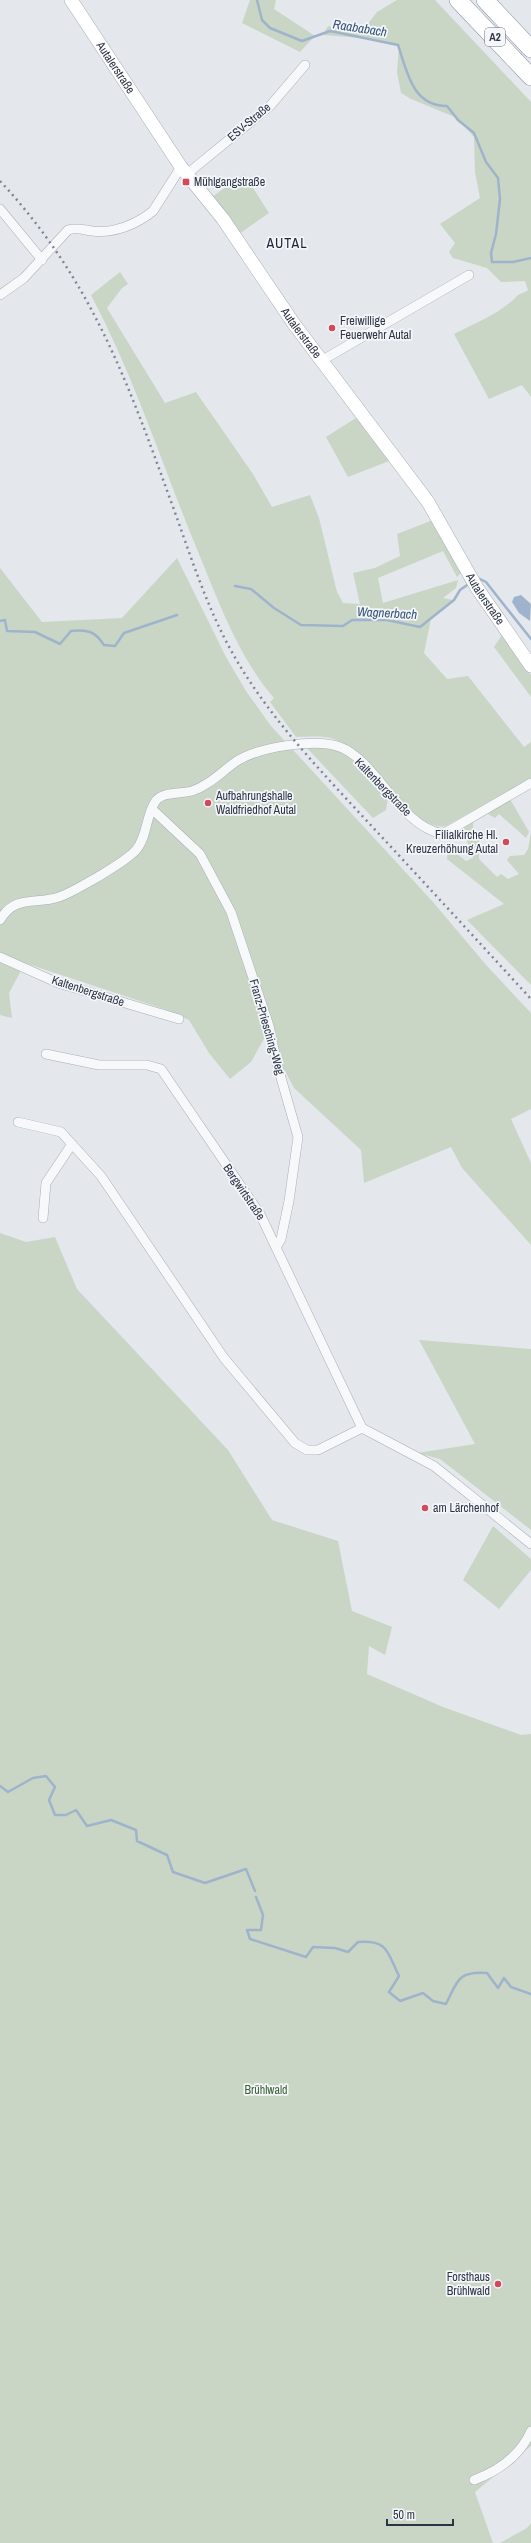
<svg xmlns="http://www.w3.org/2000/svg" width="531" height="2543" font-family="'Archivo Narrow',sans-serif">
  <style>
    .green { fill: #c9d6c5 }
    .water { fill: #9fb4cc }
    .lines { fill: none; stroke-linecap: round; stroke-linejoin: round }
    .stream { stroke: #9fb4cc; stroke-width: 2.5 }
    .minor-casing { stroke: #a9aeb7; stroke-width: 10 }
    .secondary-casing { stroke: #a9aeb7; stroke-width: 14 }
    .motorway-casing { stroke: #8b94a3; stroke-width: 18 }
    .minor { stroke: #f7f8fa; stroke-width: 9 }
    .secondary { stroke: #fff; stroke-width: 13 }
    .motorway { stroke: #fff; stroke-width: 17 }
    .rail { stroke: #7d8696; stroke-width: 2.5; stroke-dasharray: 2 4; stroke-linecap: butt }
    .poi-dot { fill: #d1495b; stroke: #f4f6f9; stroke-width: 1.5 }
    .labels { text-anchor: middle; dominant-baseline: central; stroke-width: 3.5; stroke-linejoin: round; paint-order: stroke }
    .shield { fill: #f4f6f9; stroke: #676e7b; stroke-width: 1 }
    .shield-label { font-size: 11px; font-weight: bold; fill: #2b3445 }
    .street-label { font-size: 12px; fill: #2b3445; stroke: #f4f6f9 }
    .poi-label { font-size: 12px; fill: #2b3445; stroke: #f4f6f9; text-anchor: start }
    .park-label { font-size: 12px; fill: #3f6138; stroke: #f4f6f9 }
    .water-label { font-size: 13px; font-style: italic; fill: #34527a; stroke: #f4f6f9 }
    .quarter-label { font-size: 14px; letter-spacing: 1px; fill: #1d2536; stroke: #f4f6f9 }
  </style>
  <rect width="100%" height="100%" fill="#e4e7ec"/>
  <path class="green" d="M250,0H276L274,9L315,36L300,52L242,23Z
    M397,0H435L531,102V397L522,385L489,399L454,334C476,323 501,313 517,296C520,293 525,293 528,290L525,281L501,282L487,268L453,258L449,252L455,243L440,224L480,198L475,172L474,137L457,118L411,99L401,93L397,72L399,46L373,39L323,35L328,26L360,34L377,12Z
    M244,174L269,213L239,234L212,197Z
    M120,272L128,284L122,288L107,308L165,403L196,392L253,474L272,507L310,495L319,518L337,592L343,603L360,604L353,573L375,568L400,556L397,534L433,520L461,573L457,577L443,551L378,578L383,603L458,580L456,588L443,598L453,600L431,619L424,653L447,679L468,676L524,747L531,742V778L446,826C420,833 382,775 364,758C357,752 345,743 336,740C325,735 308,737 296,737L270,702L274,698C239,657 221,608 201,559C164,471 136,380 91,295Z
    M356,418L389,461L348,477L326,437Z
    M177,558L226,657L246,691L271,726L433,902L487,966L531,1013V1109L511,1119L531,1163V1245L462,1168L451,1147L364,1183L361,1150L294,1088L266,1035L251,1062L230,1079L209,1053L189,1020L164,1009L25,963L9,993L12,1018L0,1015V568L42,622L122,618Z
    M502,635L531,675V697L494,647Z
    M305,746L336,750L348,756L388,798L386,810L373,818Z
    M510,799L529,832L526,838L499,814L495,818L488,814Z
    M473,821V829L479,840V859L497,877L501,874L508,879L519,874L507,860L510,856L524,855L528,849L531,832V985L467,920L504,904L447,859L448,847L466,861L473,858L466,838L460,837L451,840L448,835Z
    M0,1233L26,1242L55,1237L77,1289L228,1450L272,1520L338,1541L352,1611L392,1627L385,1655L369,1646L367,1674L443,1707L521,1735L531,1734V2446L475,2492L493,2543H0Z
    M419,1340L531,1349V1530L440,1459L417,1453L475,1444Z
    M493,1526L531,1559V1570L499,1609L463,1580Z
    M531,2523V2543H500L527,2528Z"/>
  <path class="water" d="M521,595L531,604L530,621L519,613L512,602L514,597Z"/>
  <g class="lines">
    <path class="stream" d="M257,0L262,20L270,28L302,41L330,31L398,45C407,71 412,106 447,106L458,120L474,133L486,162L498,178L500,199L496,234L491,253L492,262H513L531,258
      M478,578L486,582L531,639
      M235,586L251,589L274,608L301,625L343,626L352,620H387L420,627L454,600L460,590L470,583
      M0,621L5,620L7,631L35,632L60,644L71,631C87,629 95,631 104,645L115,646L124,633L177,615
      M0,1786L8,1792L33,1778L46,1776L55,1787L49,1800L55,1815H66L76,1810L87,1826L111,1820L136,1830L137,1841L167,1855L173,1872L205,1883L246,1869L255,1891
      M256,1897L263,1915L261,1930H247L250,1939L306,1957L313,1947L335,1948L348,1952L358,1942C389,1940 387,1952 399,1976L389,1992L400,2001L423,1993L433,2001L446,2004C458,1980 458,1971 487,1973L498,1988L504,1978L511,1987L531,1994"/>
    <defs>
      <path id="minor" d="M187,174L270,106L305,65
        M0,209L42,260
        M0,295L24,278L68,230C76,227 84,230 92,231C114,234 137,224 153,211L181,167
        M321,361L469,275
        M153,810L200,854L231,912L269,1026L277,1064L298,1137L289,1201L281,1239L277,1246
        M0,920C15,894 36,905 59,897C71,893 85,884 96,878C109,870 127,860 136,850C147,838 146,815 155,802C162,791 181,794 192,791C210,785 222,771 237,761C259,747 316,738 340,747C377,761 399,826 443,834L531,783
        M0,957L58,983L179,1019
        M46,1054L99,1065H147L161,1069L260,1214L362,1428L434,1466L531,1544
        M18,1122L61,1132L101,1176L224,1358L295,1443L307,1450H318L362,1428
        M43,1218L46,1183L72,1144
        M474,2480C498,2471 520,2456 531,2431"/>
      <g id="secondary">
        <path id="s1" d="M71,0L181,167L223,219L294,324L428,502L477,588L531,666"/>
      </g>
      <path id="motorway" d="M458,0L531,77
        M485,0L531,49"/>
    </defs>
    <use href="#minor" class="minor-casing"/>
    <use href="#secondary" class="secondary-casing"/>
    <use href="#motorway" class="motorway-casing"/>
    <use href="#minor" class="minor"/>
    <use href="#secondary" class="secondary"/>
    <use href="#motorway" class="motorway"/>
    <path class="rail" d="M0,181C92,280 128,383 173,507C191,557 207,608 233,654C268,716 318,768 366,820C421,879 476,939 531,999"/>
  </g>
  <g class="poi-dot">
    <rect x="182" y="178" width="8" height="8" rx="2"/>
    <circle cx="332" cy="328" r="4"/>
    <circle cx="208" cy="803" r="4"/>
    <circle cx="506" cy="842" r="4"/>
    <circle cx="425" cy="1508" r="4"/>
    <circle cx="498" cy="2284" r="4"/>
  </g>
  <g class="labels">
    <rect class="shield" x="485" y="28" width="20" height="18" rx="3"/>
    <g class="shield-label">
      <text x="495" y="37">A2</text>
    </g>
    <g class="street-label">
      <text stroke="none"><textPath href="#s1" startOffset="81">Autalerstraße</textPath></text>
      <text transform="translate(249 122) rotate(-40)">ESV-Straße</text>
      <text stroke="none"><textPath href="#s1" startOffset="405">Autalerstraße</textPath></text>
      <text stroke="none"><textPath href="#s1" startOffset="729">Autalerstraße</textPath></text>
      <text transform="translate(383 787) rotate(46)">Kaltenbergstraße</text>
      <text transform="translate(88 991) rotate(18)">Kaltenbergstraße</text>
      <text transform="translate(267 1027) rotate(74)">Franz-Priesching-Weg</text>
      <text transform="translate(244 1192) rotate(56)">Bergwirtstraße</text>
    </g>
    <g class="poi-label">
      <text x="194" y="182">Mühlgangstraße</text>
      <text x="340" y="321">Freiwillige<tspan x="340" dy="14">Feuerwehr Autal</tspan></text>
      <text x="216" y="796">Aufbahrungshalle<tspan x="216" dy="14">Waldfriedhof Autal</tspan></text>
      <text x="498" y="835" text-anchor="end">Filialkirche Hl.<tspan x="498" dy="14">Kreuzerhöhung Autal</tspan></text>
      <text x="433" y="1508">am Lärchenhof</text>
      <text x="490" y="2277" text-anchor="end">Forsthaus<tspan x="490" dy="14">Brühlwald</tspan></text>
    </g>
    <g class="park-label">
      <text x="266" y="2090">Brühlwald</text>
    </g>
    <g class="water-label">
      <text transform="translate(360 28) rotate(9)">Raababach</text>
      <text transform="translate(387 613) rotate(3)">Wagnerbach</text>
    </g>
    <g class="quarter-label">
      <text x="287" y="243">AUTAL</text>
    </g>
  </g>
  <path d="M387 2519v6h66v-6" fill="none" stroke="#2b3445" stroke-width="2"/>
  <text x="393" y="2519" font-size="12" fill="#2b3445" stroke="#f4f6f9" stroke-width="3" paint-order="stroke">50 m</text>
</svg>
